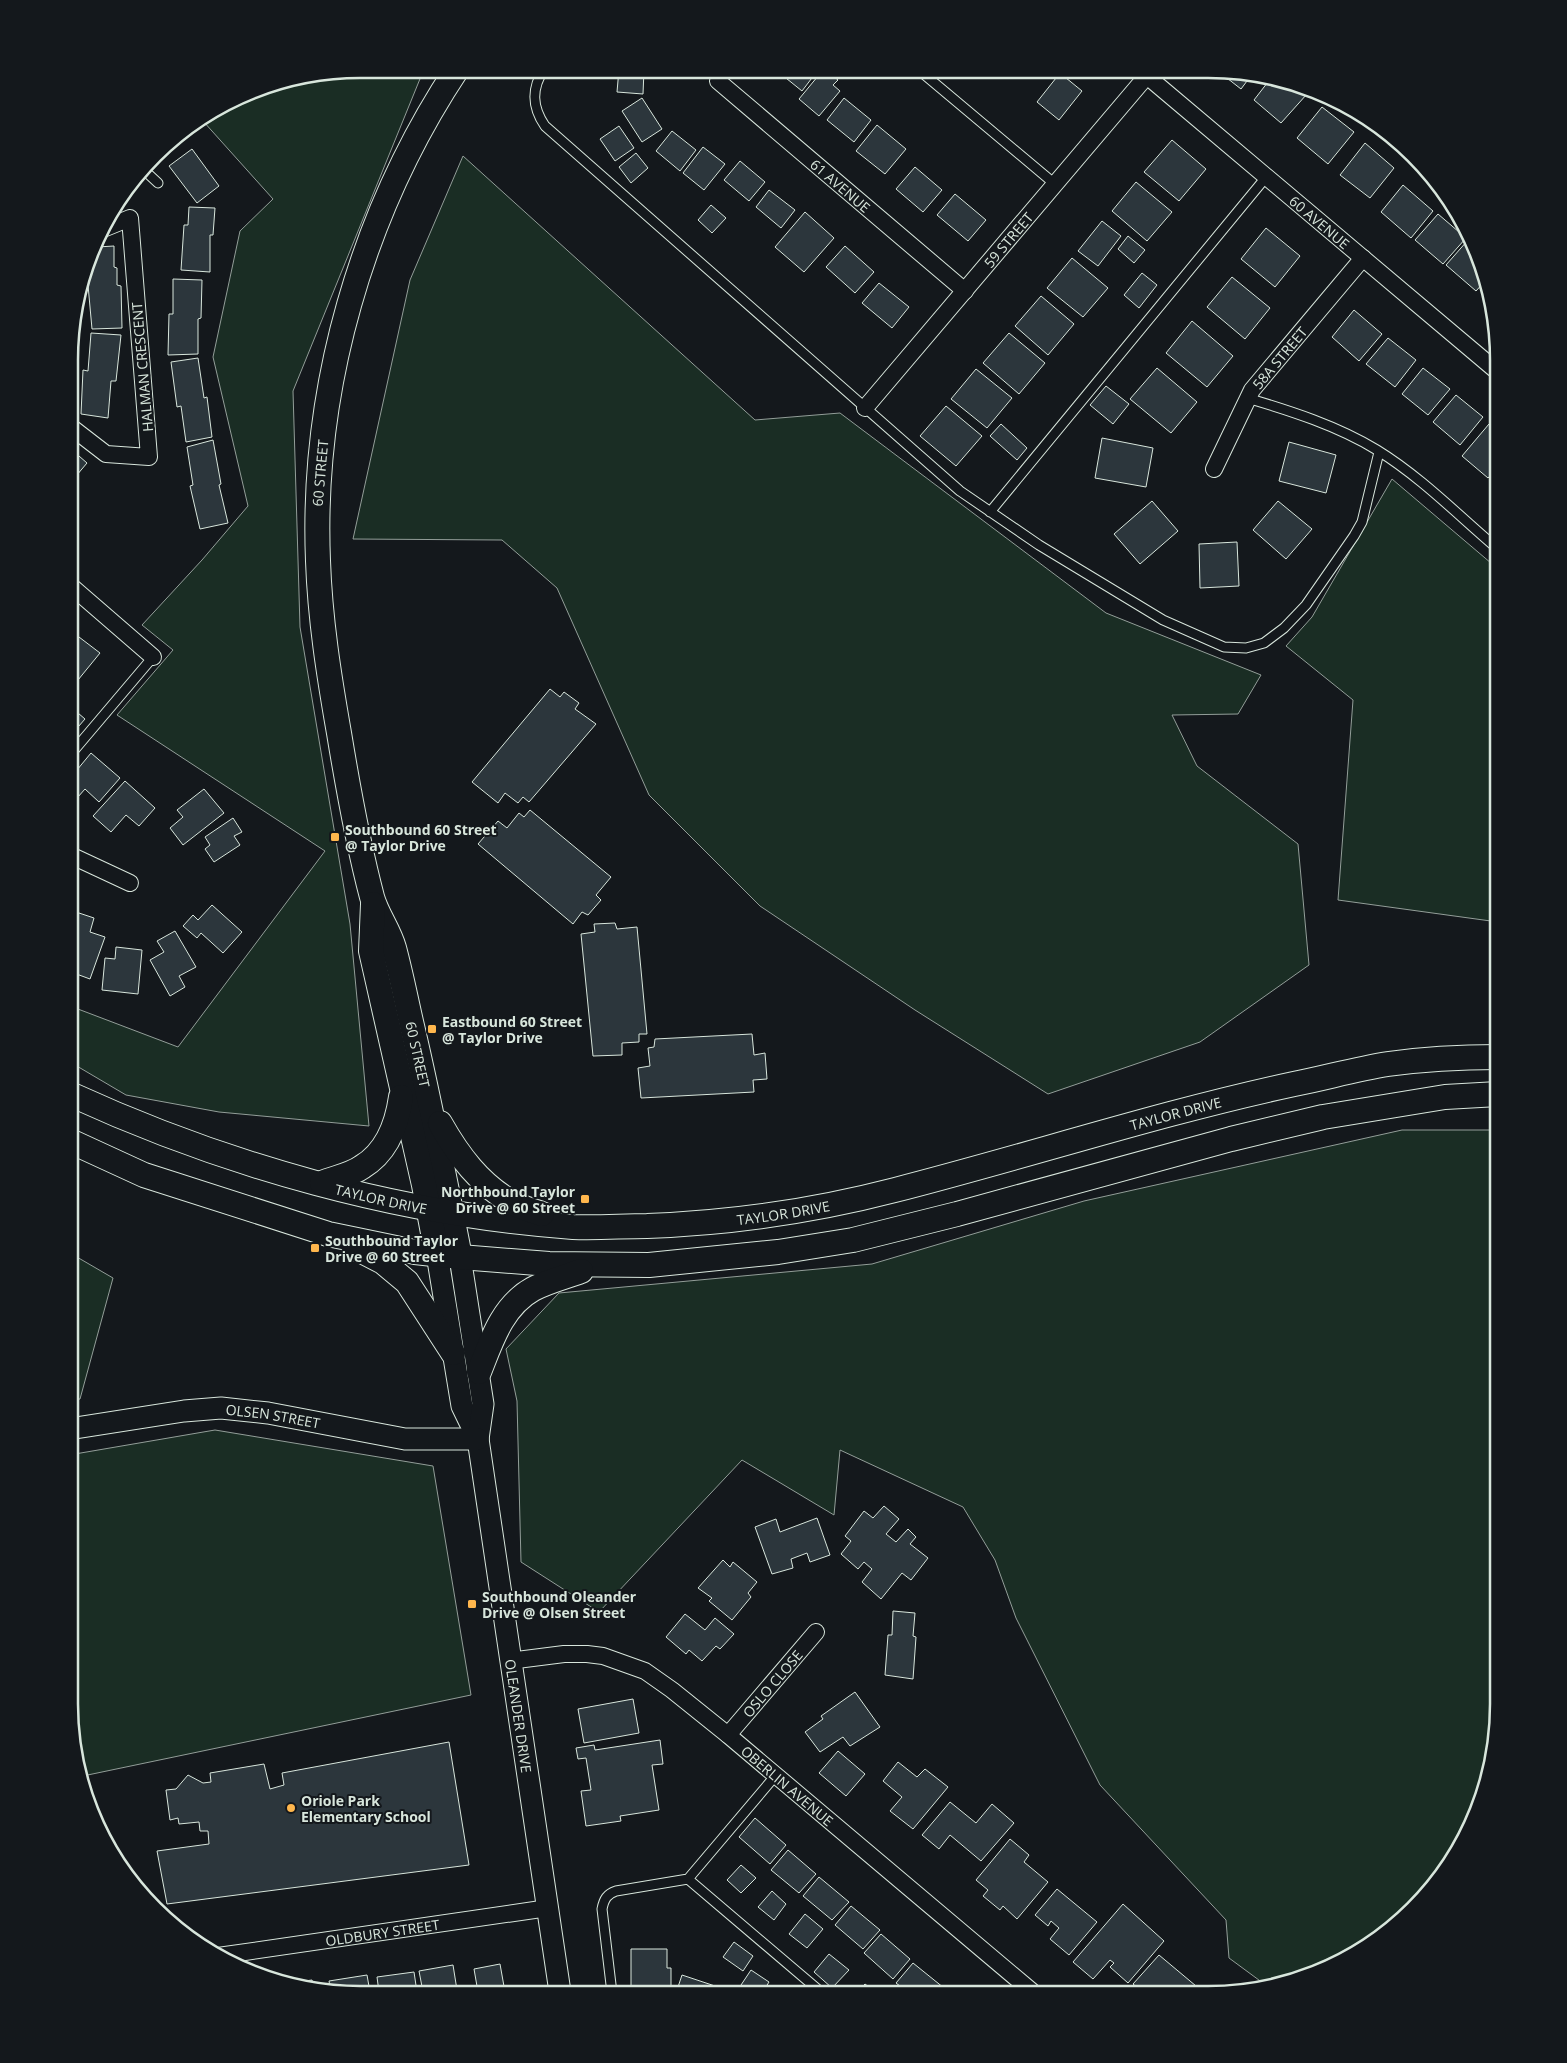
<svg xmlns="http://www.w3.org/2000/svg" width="1567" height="2063" font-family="'Open Sans',sans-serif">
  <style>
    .green { fill: #1a2d24; stroke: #939e99 }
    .building { fill: #2c363c; stroke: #d8e6dc }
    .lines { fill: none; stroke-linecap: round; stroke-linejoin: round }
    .service-casing { stroke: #d8e6dc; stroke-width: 11 }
    .minor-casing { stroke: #d8e6dc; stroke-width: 18 }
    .tertiary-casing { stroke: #d8e6dc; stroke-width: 23 }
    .secondary-casing { stroke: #d8e6dc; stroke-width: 26 }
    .service { stroke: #14181c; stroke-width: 9 }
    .minor { stroke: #14181c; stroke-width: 16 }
    .tertiary { stroke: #14181c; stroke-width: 21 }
    .secondary { stroke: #14181c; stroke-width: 24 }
    .poi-dot { fill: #ffb74d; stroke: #14181c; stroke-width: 2 }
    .labels { text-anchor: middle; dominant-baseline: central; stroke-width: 4; stroke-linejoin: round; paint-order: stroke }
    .street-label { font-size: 14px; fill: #d8e6dc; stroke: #14181c }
    .poi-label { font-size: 14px; font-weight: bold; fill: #d8e6dc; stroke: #14181c; text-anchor: start }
    .rim { fill: none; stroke: #d8e6dc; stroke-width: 2.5 }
  </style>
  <rect width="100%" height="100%" fill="#14181c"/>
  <path class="green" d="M360,69H424L293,391L300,627L350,924L369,1126L219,1112L126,1095L70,1062V1006L178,1047L325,851L117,715L173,650L142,625L202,560L248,506L213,357L240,231L273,199L203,121L266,84Z
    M463,156L755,420L840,413L1106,613L1261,675L1238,714L1172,715L1197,766L1298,844L1309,965L1200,1042L1048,1094L915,1010L760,906L649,795L557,588L502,540L353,539L410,280Z
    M1392,479L1498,569V922L1338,900L1353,700L1286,646L1312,617Z
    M1402,1130H1498V1722L1483,1797L1449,1865L1399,1922L1336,1964L1282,1984L1267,1986L1229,1958L1226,1920L1100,1785L1016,1618L995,1560L963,1507L840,1450L834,1515L742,1460L599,1612L521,1562L517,1401L506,1349L559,1293L872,1264L1084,1201Z
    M70,1253L113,1278L80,1399L69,1401Z
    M215,1430L433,1466L471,1695L78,1777L69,1703V1455Z"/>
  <path class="building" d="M579,69H602L600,76Z
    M619,69L644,70L643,94L617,92Z
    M776,70H818L802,91Z
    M823,70H826L838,80L833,85L840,91L819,116L799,99Z
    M1218,71H1245L1253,73L1241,89Z
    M1060,73L1082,91L1059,120L1037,102Z
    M1271,78L1296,85L1307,94L1281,123L1254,100Z
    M642,98L662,129L642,142L622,111Z
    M844,98L871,120L854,142L827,120Z
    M1322,107L1354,132L1328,164L1297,138Z
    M877,125L906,149L885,174L856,151Z
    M619,126L634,148L615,161L600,139Z
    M672,131L696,150L680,171L656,151Z
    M1172,140L1206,169L1179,201L1144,172Z
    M1365,143L1394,168L1370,198L1340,175Z
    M703,147L725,164L704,190L683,173Z
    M192,149L219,186L197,203L169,166Z
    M636,153L648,168L631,183L619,167Z
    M740,161L765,182L749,201L724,180Z
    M915,167L942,190L923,212L896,189Z
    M1136,182L1172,212L1147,241L1112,211Z
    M1403,185L1433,211L1411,238L1381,212Z
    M769,190L795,210L781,228L756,207Z
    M955,194L986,220L968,241L937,215Z
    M711,205L726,218L712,233L698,220Z
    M189,207L215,208L213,235H210V272L181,270L184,225H188Z
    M805,212L834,238L804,272L775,247Z
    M1438,214L1466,238L1443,264L1415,240Z
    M1102,221L1121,236L1098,266L1078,251Z
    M1266,228L1300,256L1275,287L1241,259Z
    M1128,236L1145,250L1134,263L1118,249Z
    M1468,240L1473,245L1486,280L1476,291L1446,265Z
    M114,246V267L117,268V285L121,286L122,328L92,329L87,274L97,247Z
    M845,246L874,272L855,293L826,267Z
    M1072,258L1108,288L1083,317L1047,288Z
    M1142,273L1157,285L1139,308L1124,295Z
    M1232,277L1270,308L1245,339L1207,307Z
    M173,279L202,280L201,318L198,319V354L168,355L169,314H173Z
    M879,283L909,307L892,328L862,303Z
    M1041,296L1074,324L1048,355L1015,326Z
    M1354,310L1382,334L1359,361L1332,337Z
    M1192,321L1233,356L1207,387L1166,353Z
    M91,333L121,335L116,381H111L108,418L81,414L83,370L88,371Z
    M1009,333L1045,363L1019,394L983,363Z
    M1388,338L1416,360L1395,387L1366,364Z
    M198,358L204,398L207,397L212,437L186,442L181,406L177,407L171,362Z
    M1157,368L1197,402L1171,433L1130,399Z
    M1423,368L1450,389L1428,415L1402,394Z
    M976,369L1012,398L987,428L951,399Z
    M1106,386L1129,404L1113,424L1090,405Z
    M1456,395L1483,417L1460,445L1433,422Z
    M946,406L982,436L956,466L920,436Z
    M1001,424L1027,448L1017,460L990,436Z
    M1489,424L1498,432V467L1488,478L1462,456Z
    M1102,438L1153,448L1146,487L1095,478Z
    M213,440L221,484L219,485L228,523L200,529L190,486L193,485L187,447Z
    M1289,442L1336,455L1326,493L1279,481Z
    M71,449L87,463L71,482Z
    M1152,501L1178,531L1140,564L1114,534Z
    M1278,501L1312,529L1286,559L1253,530Z
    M1237,542L1239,586L1200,588L1199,544Z
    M79,637L100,653L78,680L71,674V643L73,644Z
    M550,689L560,697L564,692L579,703L575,709L596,724L529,802L523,797L518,803L505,793L498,803L472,782Z
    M71,707L85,719L72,734L71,733Z
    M91,753L120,778L99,802L85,789L70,806V781L74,777L72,776Z
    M125,781L155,808L139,826L126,815L111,832L93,816Z
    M204,789L224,813L183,845L170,828L183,817L177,810Z
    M530,810L611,877L596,895L601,900L588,915L582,912L573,924L478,844L498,821L507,828L519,813L524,817Z
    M233,818L242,832L234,836L240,845L214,862L205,849L210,845L205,837Z
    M212,905L242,932L223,953L201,933L197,938L183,926L193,915L198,920Z
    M73,911L94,918L90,932L105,937L90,979L71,972L74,962L70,961V918Z
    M615,923L617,929L637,927L647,1034H639V1042L622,1043V1055L593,1056L581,934L595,932L594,924Z
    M175,931L196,967L179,976L185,987L170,996L150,960L164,952L157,941Z
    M116,947L142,950L138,994L102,990L105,958L115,959Z
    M752,1034L754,1055L765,1053L767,1079L753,1080L754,1092L641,1098L638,1068L650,1066L648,1048L654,1047L655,1039Z
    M884,1506L899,1519L886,1534L896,1542L908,1529L916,1537L910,1544L928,1558L911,1580L902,1573L881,1599L862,1582L872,1569L864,1562L858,1569L841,1554L851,1541L845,1536L864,1511L873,1518Z
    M817,1518L830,1555L810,1562L807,1553L791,1559L793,1568L772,1574L755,1527L776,1519L780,1532Z
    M723,1560L730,1567L733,1562L757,1582L748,1593L751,1597L732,1620L709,1601L712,1598L698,1588Z
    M893,1611L915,1613L913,1636L916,1637L913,1679L885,1675L888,1635H892Z
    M685,1614L705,1630L715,1618L734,1634L720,1649L716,1646L702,1661L689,1650L686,1654L666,1637Z
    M855,1692L880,1727L850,1746L843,1737L820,1752L805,1732L823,1719L821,1716Z
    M633,1699L639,1733L584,1743L578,1709Z
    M660,1740L663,1764L652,1765L659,1810L620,1816L621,1821L586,1826L581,1791L591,1790L586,1758L578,1759L576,1748L594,1745L595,1750Z
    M449,1742L469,1865L167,1904L157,1851L209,1844L208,1831H200L199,1822L179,1824L178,1818L170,1820L166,1790L176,1789L188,1775L203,1783L211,1782L210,1773L264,1764L270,1789L284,1785L282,1773Z
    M838,1751L865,1774L846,1796L819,1773Z
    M898,1762L917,1777L925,1769L948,1787L913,1829L890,1811L902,1797L883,1781Z
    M950,1802L976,1823L992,1804L1014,1823L981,1861L950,1835L939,1849L922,1835Z
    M755,1818L786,1845L770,1864L739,1837Z
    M1010,1839L1029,1855L1024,1862L1048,1882L1017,1919L1003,1906L1000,1910L983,1896L988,1890L976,1880Z
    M788,1850L816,1874L799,1893L771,1870Z
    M741,1865L756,1878L741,1893L727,1880Z
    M819,1877L849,1902L832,1920L803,1896Z
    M1057,1889L1097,1922L1069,1955L1050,1939L1059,1928L1051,1921L1048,1926L1035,1915Z
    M772,1891L786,1904L774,1920L758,1907Z
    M1123,1904L1164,1941L1128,1983L1110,1967L1114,1963L1110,1960L1093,1979L1073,1962Z
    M851,1906L880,1930L863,1949L835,1925Z
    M805,1914L823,1929L807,1948L789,1934Z
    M881,1934L910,1959L893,1979L864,1953Z
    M734,1942L753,1956L743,1971L723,1957Z
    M631,1949H667V1968H671V1993H631Z
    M829,1954L849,1970L832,1988L814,1972Z
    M1159,1955L1196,1986L1189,1994H1145L1133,1984Z
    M913,1963L944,1988L940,1994L909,1993L896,1983Z
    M500,1964L505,1992H478L474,1969Z
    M453,1965L457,1990L423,1992L419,1971Z
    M751,1970L769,1982L762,1993H746L739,1988Z
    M414,1972L417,1992H379L377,1977Z
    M367,1975L370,1992H331L329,1981Z
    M682,1975L727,1990V1993H676Z
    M312,1980L314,1990L290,1983Z
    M865,1984L877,1993H856Z"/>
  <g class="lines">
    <defs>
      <path id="service" d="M544,69C531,89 532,107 545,126L960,491L1039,545L1163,620L1224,647L1246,648L1264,643L1284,628L1306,605L1354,536L1362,522L1379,452
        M919,70L1056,185
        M144,170L158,183
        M1247,398C1291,411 1338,426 1377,450C1421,477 1459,516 1498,549
        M990,512L1267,176
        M70,755L153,657
        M688,1879L822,1993
        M612,1993L602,1909C604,1899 607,1894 616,1891L688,1879L776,1775"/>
      <g id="minor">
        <path id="s1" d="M1141,71L1498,372"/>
        <path id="s2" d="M718,81L965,291"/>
        <path id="s3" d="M865,408L1151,71"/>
        <path d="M71,427L106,454L149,457L130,218L103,229"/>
        <path id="s4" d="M1214,469L1252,390L1363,258"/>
        <path d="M71,586L153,657"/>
        <path d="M70,855L130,883"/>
        <path id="s5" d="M509,1661L564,1654H587L603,1656L645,1671L672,1690L728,1735L1035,1994"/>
        <path id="s6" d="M728,1735L816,1632"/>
        <path id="s7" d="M218,1956L548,1908"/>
      </g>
      <g id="tertiary">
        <path d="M437,1254L462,1406L478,1439"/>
        <path id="s8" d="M460,1257L483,1404L478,1439L560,1992"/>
        <path id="s9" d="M69,1429L184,1411L221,1408L268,1413L405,1439H478"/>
      </g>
      <g id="secondary">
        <path id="s10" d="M457,69C362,212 311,389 318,561C320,619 329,676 339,733C348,788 358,844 372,897C377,915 389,930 394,948C401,974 406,1000 412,1026C430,1103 445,1180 460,1257"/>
        <path d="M373,904L371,951L424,1185L437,1254"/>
        <path id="s11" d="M70,1094C227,1166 401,1215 573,1227C598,1228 623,1226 647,1226C730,1223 814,1211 895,1190C1028,1156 1159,1113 1294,1084C1325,1078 1356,1069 1388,1064C1424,1059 1461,1057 1498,1057"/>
        <path d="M440,1123C458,1155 480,1185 513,1203C522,1208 533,1211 542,1214"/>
        <path d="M70,1141L144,1175L328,1234L415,1252L460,1257L549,1264L649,1265L778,1252L853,1240L957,1214L1231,1139L1323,1117L1445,1097L1498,1094"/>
        <path d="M322,1183C334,1178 351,1175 362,1167C387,1152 397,1125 401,1097"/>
        <path d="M354,1247L383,1262L407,1282L453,1353"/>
        <path d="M479,1372C491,1342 502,1306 533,1289C548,1281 565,1277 581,1271"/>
      </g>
    </defs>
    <use href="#service" class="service-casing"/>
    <use href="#minor" class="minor-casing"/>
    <use href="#tertiary" class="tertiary-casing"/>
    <use href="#secondary" class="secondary-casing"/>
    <use href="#service" class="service"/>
    <use href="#minor" class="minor"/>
    <use href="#tertiary" class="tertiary"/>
    <use href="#secondary" class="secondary"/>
  </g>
  <g class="poi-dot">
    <rect x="330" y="832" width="10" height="10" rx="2.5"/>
    <rect x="427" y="1024" width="10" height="10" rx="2.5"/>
    <rect x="580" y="1194" width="10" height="10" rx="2.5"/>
    <rect x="310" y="1243" width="10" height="10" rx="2.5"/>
    <rect x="467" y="1599" width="10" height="10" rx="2.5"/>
    <circle cx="291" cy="1808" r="5"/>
  </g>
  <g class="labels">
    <g class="street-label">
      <text stroke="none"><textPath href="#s2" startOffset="161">61 AVENUE</textPath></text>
      <text stroke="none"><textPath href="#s1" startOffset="234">60 AVENUE</textPath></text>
      <text stroke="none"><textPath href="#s3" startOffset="221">59 STREET</textPath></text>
      <text stroke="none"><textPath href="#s4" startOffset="130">58A STREET</textPath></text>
      <text transform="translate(142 367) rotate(-95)">HALMAN CRESCENT</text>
      <text transform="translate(320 473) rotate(-85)">60 STREET</text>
      <text stroke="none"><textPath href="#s10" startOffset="1025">60 STREET</textPath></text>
      <text stroke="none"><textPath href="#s11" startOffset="1139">TAYLOR DRIVE</textPath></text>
      <text stroke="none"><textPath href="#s11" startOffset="329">TAYLOR DRIVE</textPath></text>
      <text stroke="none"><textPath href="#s11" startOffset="734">TAYLOR DRIVE</textPath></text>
      <text stroke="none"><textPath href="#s9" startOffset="206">OLSEN STREET</textPath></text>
      <text stroke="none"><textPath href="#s6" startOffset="68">OSLO CLOSE</textPath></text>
      <text stroke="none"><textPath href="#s8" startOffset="464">OLEANDER DRIVE</textPath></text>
      <text stroke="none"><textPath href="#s5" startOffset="322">OBERLIN AVENUE</textPath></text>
      <text stroke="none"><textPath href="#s7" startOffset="166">OLDBURY STREET</textPath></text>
    </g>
    <g class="poi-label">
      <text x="345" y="829">Southbound 60 Street<tspan x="345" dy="16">@ Taylor Drive</tspan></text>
      <text x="442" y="1021">Eastbound 60 Street<tspan x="442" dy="16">@ Taylor Drive</tspan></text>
      <text x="575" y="1191" text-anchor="end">Northbound Taylor<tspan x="575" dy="16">Drive @ 60 Street</tspan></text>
      <text x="325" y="1240">Southbound Taylor<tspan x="325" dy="16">Drive @ 60 Street</tspan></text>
      <text x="482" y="1596">Southbound Oleander<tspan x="482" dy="16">Drive @ Olsen Street</tspan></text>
      <text x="301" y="1800">Oriole Park<tspan x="301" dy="16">Elementary School</tspan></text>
    </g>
  </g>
  <path d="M0 0H1567V2063H0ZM360 78H1208A282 282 0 0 1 1490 360V1704A282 282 0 0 1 1208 1986H360A282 282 0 0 1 78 1704V360A282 282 0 0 1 360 78Z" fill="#14181c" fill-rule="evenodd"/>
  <path class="rim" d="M360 78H1208A282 282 0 0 1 1490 360V1704A282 282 0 0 1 1208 1986H360A282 282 0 0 1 78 1704V360A282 282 0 0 1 360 78Z"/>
</svg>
